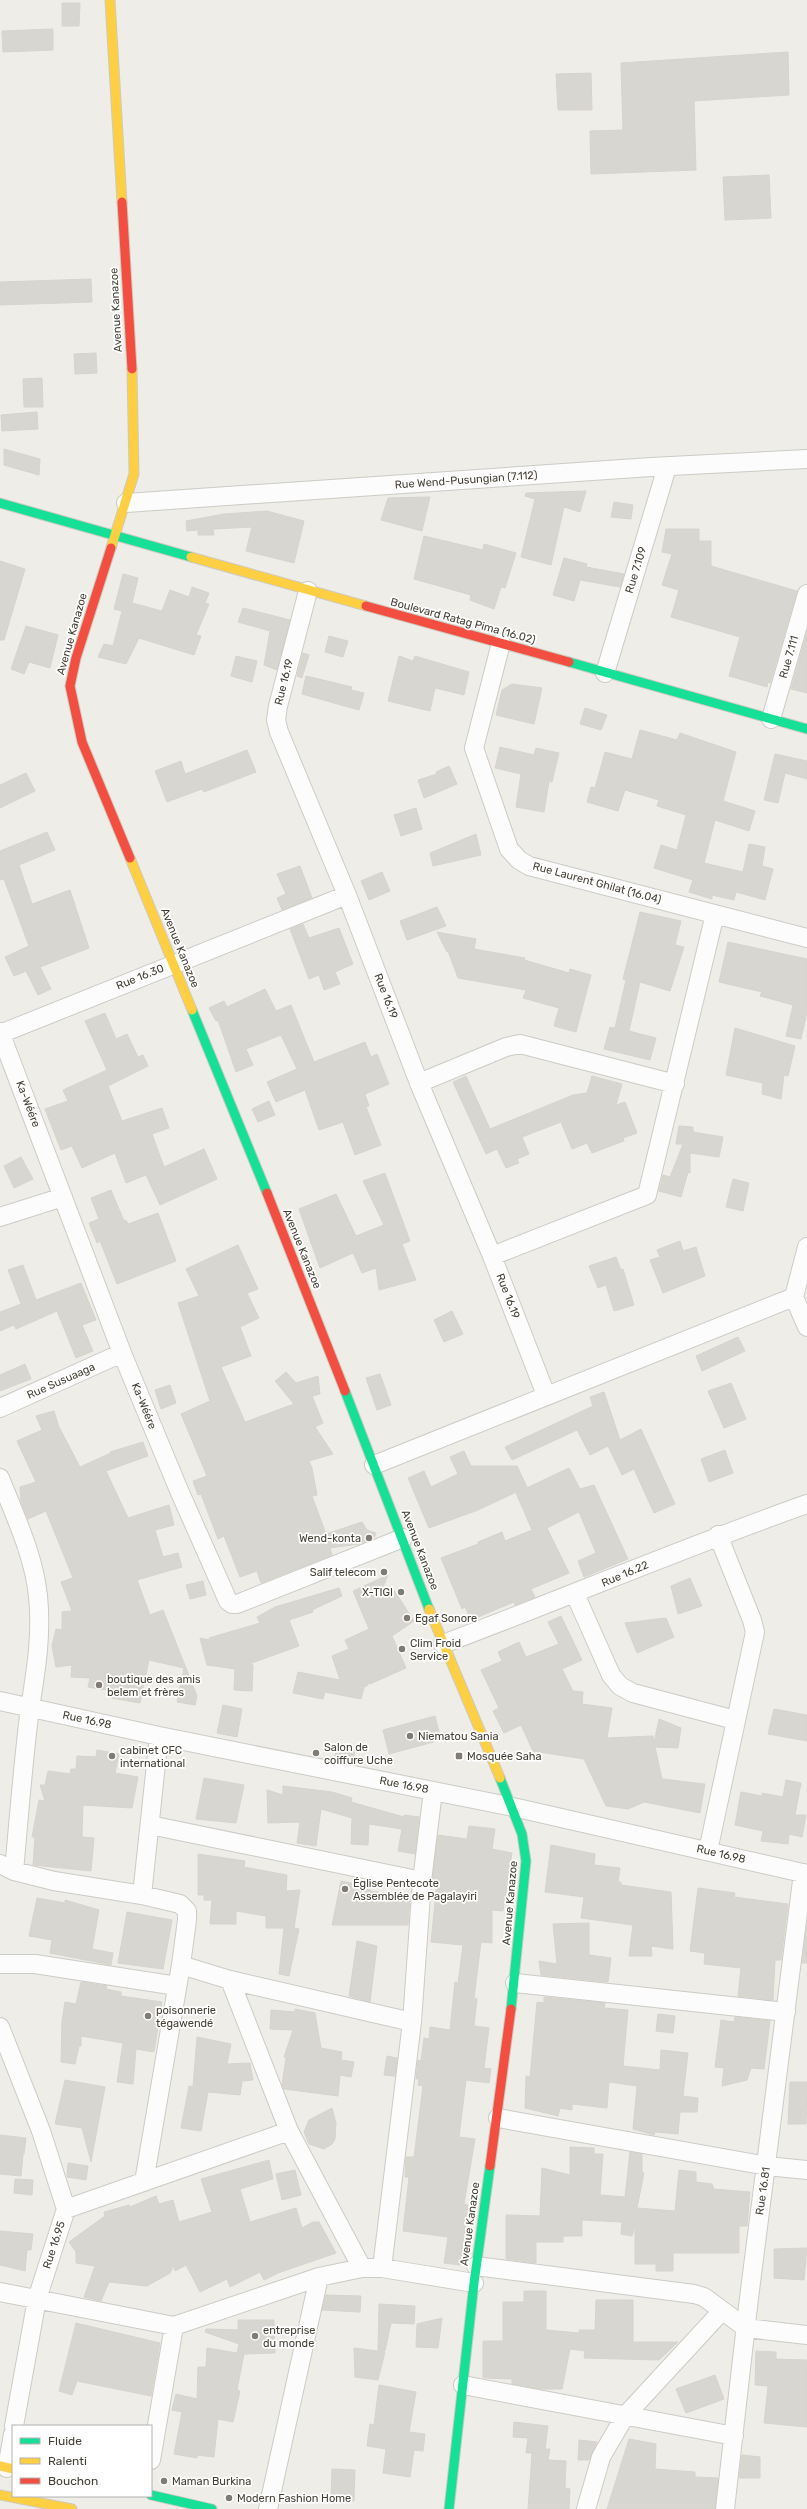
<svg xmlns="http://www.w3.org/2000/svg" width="807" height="2509" font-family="Rubik,sans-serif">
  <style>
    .building { fill: #d8d6d0; stroke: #d7d4cd }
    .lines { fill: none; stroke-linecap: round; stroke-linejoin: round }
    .street-casing { stroke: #cccbc5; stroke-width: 20 }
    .fast-casing { stroke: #cecabe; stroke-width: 11 }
    .slow-casing { stroke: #cecabe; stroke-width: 11 }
    .jam-casing { stroke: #cecabe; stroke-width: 11 }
    .street { stroke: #fcfcfc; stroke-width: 18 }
    .fast { stroke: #16e098; stroke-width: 9 }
    .slow { stroke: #ffcf43; stroke-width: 9 }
    .jam { stroke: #f24e42; stroke-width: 9 }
    .poi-dot { fill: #807c73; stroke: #fff; stroke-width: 1.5 }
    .labels { text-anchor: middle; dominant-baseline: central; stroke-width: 3.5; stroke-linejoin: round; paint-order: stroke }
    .street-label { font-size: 11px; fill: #443f34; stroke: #fff }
    .poi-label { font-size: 11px; fill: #443f34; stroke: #fff; text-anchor: start }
  </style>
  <rect width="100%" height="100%" fill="#eeede8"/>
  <path class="building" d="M62,3H80L79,26H62Z
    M53,29V50L3,52L2,31Z
    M788,52L789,95L694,101L696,170L591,174L590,131L623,130L621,63Z
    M591,73L592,110H558L556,74Z
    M769,175L771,218L725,220L723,177Z
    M91,279L92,302L0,305V282Z
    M96,353L97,373L75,374L74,354Z
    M42,378L43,407H24L23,379Z
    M37,412L38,429L2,431L1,415Z
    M4,449L40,459L39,475L4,465Z
    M586,491L580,512L564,507L551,565L521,557L535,499L525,496L526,493Z
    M430,497L422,531L381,520L388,498Z
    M614,502L633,505L631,519L611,517Z
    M267,511L304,521L294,563L246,551L252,527L213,529L214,535H198V530L187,531L186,521L224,514Z
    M666,529H699V541H711V566L797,591L770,683L768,682L767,687L729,676L740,637L671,617L679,590L662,585L672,554L662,552Z
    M424,536L483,550L484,544L516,553L505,588L501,587L494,609L470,600L471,595L414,579Z
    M564,558L587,564L586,567L624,574L620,587L580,580L574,601L553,595Z
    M0,561L25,569L4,640H0Z
    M123,574L138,578L132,603L162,611L170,590L189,597L192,587L209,593L205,603L209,604L196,635L201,636L194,655L139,638L126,664L98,657L104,644L113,646L122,611L114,609Z
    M243,608L290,620L277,670L264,665L270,631L238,622Z
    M26,626L58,635L50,668L29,662L24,674L11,669Z
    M807,632V693L791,689Z
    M329,636L348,641L343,657L325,652Z
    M303,653L309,655L302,678L297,676Z
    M236,656L257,661L252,682L231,676Z
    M399,656L413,661L415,656L469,672L464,695L435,688L430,711L388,701Z
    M306,676L352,687L351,690L364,693L359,710L302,694Z
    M512,684L542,688L534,724L496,715L502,690Z
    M585,708L607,715L601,730L580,724Z
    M640,730L677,740L680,733L736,752L723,801L755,811L749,831L715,820L704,863L743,872L749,844L765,847L762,866L773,869L765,900L736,892L734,900L712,895V899L689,892L693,880L654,868L661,845L677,850L686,815L657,806L659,800L625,790L618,811L587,802L591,787L595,788L605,752L632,759Z
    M500,747L534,755L536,748L559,753L552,782L549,781L544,812L516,807L521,774L495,768Z
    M247,750L256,772L204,792L202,789L167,802L155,771L181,761L185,774Z
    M775,754L807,761V779L785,773L778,803L764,800Z
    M449,766L457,784L424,798L418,780L437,774L436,772Z
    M26,773L35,791L0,808V785Z
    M416,808L422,829L401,836L394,815Z
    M47,832L55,850L19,865L32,904L70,890L89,948L40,967L51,989L38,995L26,971L14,976L5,957L29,946L4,879L0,880V851Z
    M476,834L481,855L433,866L430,853Z
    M300,866L312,898L282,910L277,898L286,894L277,874Z
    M382,872L390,891L369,900L361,881Z
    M437,907L446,926L407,940L400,921Z
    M640,912L681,921L675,945L684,947L670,991L640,982L629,1031L656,1038L650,1060L604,1049L610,1027L615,1028L626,980L623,979Z
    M303,924L309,938L339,928L353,964L335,972L340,984L324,990L319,975L309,979L290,929Z
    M437,932L476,939L474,949L525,958L524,960L569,973L570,969L591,975L576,1032L554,1026L559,1008L523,998L526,990L458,978L448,951L447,952Z
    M728,942L807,959V1012L801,1039L786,1036L793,1005L760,996L762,992L719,982Z
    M265,989L276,1011L291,1005L314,1062L365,1042L371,1057L377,1054L389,1084L365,1094L369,1106L366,1107L381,1145L355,1155L343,1122L319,1130L305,1090L276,1102L267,1082L297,1069L281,1035L246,1049L253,1065L236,1072L218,1020L216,1021L209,1008L224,1001L227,1007Z
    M105,1013L116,1039L127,1034L138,1057L143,1055L148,1066L108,1086L122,1121L162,1108L169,1128L152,1134L164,1167L204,1149L217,1179L160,1205L146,1175L126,1183L115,1153L82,1168L72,1146L61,1150L45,1109L68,1101L63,1090L107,1070L85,1021Z
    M735,1028L795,1046L788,1076L784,1075L781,1099L762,1094L763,1083L726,1075Z
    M466,1076L490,1129L573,1095L587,1093L592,1076L622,1084L616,1105L625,1102L637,1133L623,1138L624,1141L592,1153L587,1143L572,1149L561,1122L522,1137L529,1154L517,1159L519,1163L506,1168L497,1149L486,1154L453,1082Z
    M269,1101L275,1115L258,1122L252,1109Z
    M679,1126L693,1127V1132L723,1137L719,1157L690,1153V1173L688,1172L681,1197L659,1191L663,1175L670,1177L683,1144H676Z
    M21,1157L33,1179L14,1188L4,1166Z
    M385,1173L410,1241L402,1244L416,1280L379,1290L376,1268L362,1273L353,1253L320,1268L299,1209L336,1194L356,1236L384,1225L363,1181Z
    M733,1179L749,1183L743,1211L726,1207Z
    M111,1190L124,1221L126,1220L128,1224L158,1213L176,1261L117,1284L100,1241L97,1243L89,1223L99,1219L91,1198Z
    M680,1241L683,1251L696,1247L705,1276L663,1293L650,1260L660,1257L657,1250Z
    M238,1245L258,1289L247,1293L259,1318L240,1327L251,1356L221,1367L245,1422L294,1404L275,1381L286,1372L296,1383L318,1376L320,1394L312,1396L323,1423L315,1427L333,1454L309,1461L312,1468L317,1495L312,1496L326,1534L362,1522L367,1530L376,1533L374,1538L359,1544L330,1548L332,1555L261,1583L257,1571L240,1577L224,1536L218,1539L201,1494L198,1495L193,1481L207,1476L181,1414L210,1401L178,1303L199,1296L186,1269Z
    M616,1257L621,1270L623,1269L634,1305L614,1311L606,1285L598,1288L589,1266Z
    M23,1265L36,1300L81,1283L96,1320L82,1325L93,1351L76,1358L57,1311L16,1329L14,1325L0,1331V1312L21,1304L8,1270Z
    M452,1311L463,1334L444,1342L434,1320Z
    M738,1337L745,1351L702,1371L696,1356Z
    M25,1364L31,1379L0,1391V1375Z
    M380,1374L391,1405L377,1410L366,1378Z
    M731,1383L746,1419L724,1428L708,1391Z
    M170,1385L176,1403L161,1409L155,1390Z
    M604,1392L620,1440L641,1429L675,1504L654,1513L634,1469L622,1475L608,1446L590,1455L577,1430L512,1460L505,1447L593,1406L590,1397Z
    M54,1411L59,1427L80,1467L111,1453L110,1452L143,1442L148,1456L106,1471L128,1518L169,1505L174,1525L155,1530L163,1557L178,1553L182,1567L137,1580L150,1615L163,1610L197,1696L195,1705L177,1702L184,1668L149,1660L140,1703L111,1698L112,1691L88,1687L90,1678L71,1677L72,1665L56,1667L52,1646L56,1629L62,1630V1612L72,1611L61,1582L73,1578L46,1511L28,1519L21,1502L20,1487L36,1482L17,1441L42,1430L36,1416Z
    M725,1450L733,1473L709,1482L701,1459Z
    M464,1451L471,1466H517L527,1487L478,1510L429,1528L408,1478L424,1471L431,1487L458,1474L450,1457Z
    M569,1468L580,1489L594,1485L628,1559L584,1577L578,1561L596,1553L579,1512L547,1528L569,1573L531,1589L535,1597L515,1605L514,1602L471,1620L465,1607L462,1609L441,1558L478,1544V1542L502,1532L505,1541L532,1530L516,1493Z
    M388,1575L380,1595L394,1590L414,1621L392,1636L406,1668L370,1684L369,1679L368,1685L364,1687L361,1699L325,1692L323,1699L293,1693L298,1672L340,1680L332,1656L349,1649L345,1640L369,1629L353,1591Z
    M690,1578L702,1606L678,1614L671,1586Z
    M203,1581L206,1595L190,1599L186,1585Z
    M339,1588L342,1596L312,1610L313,1612L289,1620L299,1646L249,1664L253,1665L252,1691L234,1690L235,1669L207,1665L200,1638L210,1640L209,1638L260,1623L257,1617L275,1607Z
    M561,1616L582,1660L562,1669L573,1691L583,1692L582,1704L612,1708L607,1738L653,1736L654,1743L659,1719L681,1728L678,1748L655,1747L662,1779L705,1784L700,1813L644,1802L628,1809L606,1806L584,1759L533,1751L521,1725L504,1733L493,1711L499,1708L481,1670L502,1661L498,1652L519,1642L526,1657L559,1644L548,1622Z
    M666,1618L674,1637L637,1653L625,1623Z
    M223,1705L242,1709L237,1737L217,1733Z
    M774,1709L807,1715V1741L768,1734Z
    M435,1716L441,1740L389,1754L383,1730Z
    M338,1743L356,1747L352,1763L334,1760Z
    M97,1750L119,1754L115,1773L138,1777L132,1808L83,1805L82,1837L94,1838L91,1871L33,1865L35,1837H32L39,1800L45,1801L40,1785H45L48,1771L70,1774L71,1769H76L77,1756L96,1757Z
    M204,1778L244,1785L236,1823L196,1819Z
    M786,1780L801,1783L795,1815H806L802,1837L789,1834L788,1844L761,1841L763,1831L735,1825L741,1792L762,1796V1793L783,1797Z
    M283,1786L332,1792L352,1798L351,1802L404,1817V1815L419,1817L415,1854L398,1851L402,1829L369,1824L368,1845L351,1844L352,1818L321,1809L316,1846L297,1843L300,1822L268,1823L267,1790L283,1795Z
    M469,1826L495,1829L492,1849L512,1853L503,1911L492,1910V1943L481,1942L474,1998L477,1999L474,2026L489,2028L484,2068L491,2069L489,2083L466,2080L459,2137L475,2139L464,2204L468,2205L460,2265L444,2263L448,2237L403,2231L409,2177H405L406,2157H414L423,2086L418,2085L419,2079H416L418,2060L421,2061L424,2038L429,2039L430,2027L450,2030L455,1982L458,1983L463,1945L431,1942L437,1883L432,1882L438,1835L467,1839Z
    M551,1845L595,1854L594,1865L620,1868L618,1882H621V1885L671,1892L673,1949L651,1946L652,1956H629L633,1925L581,1918L584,1897L545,1892Z
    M198,1854L245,1861L244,1867L287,1875L286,1891L300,1890L294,1928L299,1929L289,1976L279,1974L284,1928H266V1916L236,1911V1924H210L212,1900H204V1895H198Z
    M341,1881L370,1887V1891L410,1896L408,1925H332Z
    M698,1888L735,1893L734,1897L788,1904L781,1960H775L773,2000L738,1996L741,1968L704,1964L705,1953L690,1951Z
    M37,1898L65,1903V1900L99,1910L92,1949L113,1953L111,1965L50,1953L52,1940L29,1936Z
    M127,1912L172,1920L163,1969L118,1963Z
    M589,1923V1955L611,1958L608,1982L541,1975L539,1961L557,1964L553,1924Z
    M807,1925V1963H802Z
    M357,1941L377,1946L370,2002L349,1996Z
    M81,1982L107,1986L106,1989L121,1992V1996L162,2002L154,2052L136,2049L133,2084L117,2082L123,2043L81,2036V2046H79L75,2064L61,2062L62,2021L65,2002L76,2004Z
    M544,1997L605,2003L604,2008L628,2010L623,2066L660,2070L661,2050L688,2053L683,2096L698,2098L697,2112H680L678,2134L655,2132L654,2135L633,2129L637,2086L609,2082L607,2108L572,2104V2110L560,2108L558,2116L525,2108L526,2076L530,2077L537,2002L544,2003Z
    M295,2009L315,2013L321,2048L342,2052L341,2060L354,2062L351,2077L340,2075L338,2096L284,2089L282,2085L286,2058L284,2057L293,2030L270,2029L271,2010L295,2012Z
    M658,2014L675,2016L673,2033L656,2031Z
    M735,2017L770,2021L764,2069L751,2068L747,2080L722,2086L724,2068L715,2067L721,2020L734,2022Z
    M197,2037L231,2044L227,2064L250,2063L253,2080L242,2081L240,2095L208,2092L201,2131L181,2128L189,2086L193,2087Z
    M387,2056L397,2058L395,2076L384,2075Z
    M65,2080L105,2087L91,2162L82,2128L55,2124Z
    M790,2082H807L806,2124H788Z
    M332,2108L336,2123L335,2139L332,2144L324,2149L309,2144L304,2132L309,2120Z
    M0,2135L26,2138L24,2154H20L23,2155L21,2176L0,2174Z
    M570,2147L594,2148V2154H603L600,2195L625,2197L630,2152L642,2154V2173H644L637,2208L675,2211L679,2170L696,2172V2182L712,2184L714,2189L750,2192L747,2226H739V2253H673V2271H656V2264H635V2225L632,2236L621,2234L622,2222L582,2220V2236H563V2242H536V2263L506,2259V2215L540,2216L542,2168L570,2175Z
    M269,2160L273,2179L240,2189L250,2222L296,2208L302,2228L313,2222H319L336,2253L278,2273L264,2280L260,2272L230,2287L227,2279L200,2292L186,2265L175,2271L174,2265L170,2273L147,2286L109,2282L101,2301L84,2297L95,2266L76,2263V2252L69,2242L105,2216L104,2212L129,2205L130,2207L156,2196L159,2204L173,2200L179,2222L212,2212L201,2179Z
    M68,2163L88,2166L86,2180L67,2177Z
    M295,2170L301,2195L282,2200L276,2174Z
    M15,2179L33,2180L32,2195L14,2193Z
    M0,2231L33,2234L31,2250H27L25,2271L0,2265Z
    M807,2248L804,2280L774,2278V2249Z
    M524,2291H546V2330L579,2333V2330H595L596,2300H633V2342H678L659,2360L584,2358L585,2351L570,2349L562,2389H542L512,2384V2379L483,2378V2341H503V2302H524Z
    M326,2295L361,2296L360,2312L322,2310Z
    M379,2304L415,2306L414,2324L391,2323L385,2351L378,2350Z
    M442,2318L438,2348L416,2347L417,2324Z
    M238,2320H274L275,2353L244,2354L237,2390L240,2391L233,2422L218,2419L214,2457L197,2455V2458L174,2454L182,2412L172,2410L176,2394L197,2399L198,2367H206L207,2348L237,2353L239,2344L205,2332L206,2329L238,2330Z
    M76,2323L160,2343L151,2396L77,2381L72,2395L59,2391Z
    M354,2348L385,2352L378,2380L355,2377Z
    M756,2351L776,2352V2359L807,2360V2427L764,2423L768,2386L755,2385Z
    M715,2375L724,2399L686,2413L676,2389Z
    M379,2385L416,2392L409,2432L425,2434L423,2451L414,2450L410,2477L383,2473L386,2449L367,2446L370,2424L374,2425Z
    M514,2422L548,2426L545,2449H550L548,2460L566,2461L565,2488L570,2489L569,2509H528L532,2453H526L528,2438L513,2437Z
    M629,2439L656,2444L655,2469L695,2472V2477L718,2478L715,2509H607Z
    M579,2440L597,2442L589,2460H578Z
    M742,2455L760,2457V2478H739Z
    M332,2469L355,2470L354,2501L331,2500Z"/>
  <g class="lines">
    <defs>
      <path id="street" d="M126,503L651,467L807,459
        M308,591L278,706L276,720L279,732L347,895L419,1083L492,1256L546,1395
        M501,643L474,748L509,849L519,860L529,866L807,938
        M605,673L667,467
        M771,719L807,594
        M0,1032L122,1353L178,1488L228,1601L232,1604H237L403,1538
        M0,1034L347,895
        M419,1083L506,1047L520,1044L675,1084
        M0,1217L63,1197
        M807,1247L794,1297L807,1327
        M492,1256L647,1195L715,914
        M0,1408L122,1353
        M374,1465L794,1297
        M0,1478C15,1516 34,1556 38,1596C42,1635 36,1670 30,1708C23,1762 19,1817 14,1871L0,1864
        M575,1594L611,1675L620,1686L633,1693L735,1720
        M443,1644C565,1598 685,1547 807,1504
        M0,1701L159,1736L513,1807L807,1874
        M150,1825L422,1881
        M708,1851L755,1632L752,1620L718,1535
        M14,1871L54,1881L142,1895L180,1904L187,1911V1920L181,1965L144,2182
        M142,1895L159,1736
        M0,1964H35L177,1986
        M181,1965L230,1980L412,2022
        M230,1980L289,2131L362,2268
        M515,1983L786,2012
        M0,2027L41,2131L66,2209L37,2299L14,2426
        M498,2118L767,2166L807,2170
        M66,2209L289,2131
        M476,2266L694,2294L704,2297L746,2328L807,2335
        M382,2268L412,2022L422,1881L433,1791
        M0,2292L174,2326L319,2277L362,2268H382L474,2283
        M463,2385L734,2436
        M151,2460L174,2326
        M7,2468L13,2434
        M268,2509L319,2277
        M586,2509L601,2457L625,2416L721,2312
        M725,2509L749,2298L803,1873"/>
      <path id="fast" d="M0,503L191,557
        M569,662L807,729
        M192,1010L267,1193
        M345,1391L429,1609
        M500,1778L522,1834L526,1861L511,2009
        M151,2495L212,2509
        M449,2509L474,2283L490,2166"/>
      <path id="slow" d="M110,0L122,202
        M111,548L134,474L132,369
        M191,557L366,606
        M130,858L192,1010
        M429,1609L500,1778
        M0,2466L13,2469
        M0,2495L72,2509"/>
      <path id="jam" d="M122,202L132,369
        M111,548L76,658L70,686L82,742L130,858
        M366,606L569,662
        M267,1193L345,1391
        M490,2166L511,2009"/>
    </defs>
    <use href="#street" class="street-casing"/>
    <use href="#fast" class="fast-casing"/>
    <use href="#slow" class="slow-casing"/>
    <use href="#jam" class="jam-casing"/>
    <use href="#street" class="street"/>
    <use href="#fast" class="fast"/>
    <use href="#slow" class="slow"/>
    <use href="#jam" class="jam"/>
  </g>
  <g class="poi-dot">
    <circle cx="369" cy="1538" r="4"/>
    <circle cx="384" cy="1572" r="4"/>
    <circle cx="401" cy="1592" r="4"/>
    <circle cx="407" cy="1618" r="4"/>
    <circle cx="402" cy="1649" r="4"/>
    <circle cx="99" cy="1685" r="4"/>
    <circle cx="410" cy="1736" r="4"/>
    <circle cx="316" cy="1753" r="4"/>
    <circle cx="112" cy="1756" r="4"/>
    <rect x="455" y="1752" width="8" height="8" rx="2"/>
    <circle cx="345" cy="1889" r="4"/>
    <circle cx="148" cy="2016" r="4"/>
    <circle cx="255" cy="2336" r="4"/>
    <circle cx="164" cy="2481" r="4"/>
    <circle cx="229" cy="2498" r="4"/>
  </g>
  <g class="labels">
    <g class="street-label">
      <text transform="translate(116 310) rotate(-93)">Avenue Kanazoe</text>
      <text transform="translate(466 480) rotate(-4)">Rue Wend-Pusungian (7.112)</text>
      <text transform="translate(636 570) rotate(-73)">Rue 7.109</text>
      <text transform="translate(463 621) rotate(15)">Boulevard Ratag Pima (16.02)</text>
      <text transform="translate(72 634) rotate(-74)">Avenue Kanazoe</text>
      <text transform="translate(789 657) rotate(-74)">Rue 7.111</text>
      <text transform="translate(284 682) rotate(-76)">Rue 16.19</text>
      <text transform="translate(597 883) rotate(15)">Rue Laurent Ghilat (16.04)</text>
      <text transform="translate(180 948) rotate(68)">Avenue Kanazoe</text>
      <text transform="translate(140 977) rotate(-22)">Rue 16.30</text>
      <text transform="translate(386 996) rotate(69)">Rue 16.19</text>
      <text transform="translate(28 1104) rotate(69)">Ka-Wéére</text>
      <text transform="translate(302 1249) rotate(68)">Avenue Kanazoe</text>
      <text transform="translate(508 1296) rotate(69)">Rue 16.19</text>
      <text transform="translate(61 1381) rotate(-24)">Rue Susuaaga</text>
      <text transform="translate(144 1406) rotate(68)">Ka-Wéére</text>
      <text transform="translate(420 1550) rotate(69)">Avenue Kanazoe</text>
      <text transform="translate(625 1574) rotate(-23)">Rue 16.22</text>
      <text transform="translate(87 1720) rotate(12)">Rue 16.98</text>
      <text transform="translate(404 1785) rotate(11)">Rue 16.98</text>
      <text transform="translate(721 1854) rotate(13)">Rue 16.98</text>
      <text transform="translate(510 1903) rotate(-85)">Avenue Kanazoe</text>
      <text transform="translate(763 2191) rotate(-82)">Rue 16.81</text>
      <text transform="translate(470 2224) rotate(-82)">Avenue Kanazoe</text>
      <text transform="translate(54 2245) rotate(-72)">Rue 16.95</text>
    </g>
    <g class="poi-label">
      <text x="361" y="1538" text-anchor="end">Wend-konta</text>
      <text x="376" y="1572" text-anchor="end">Salif telecom</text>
      <text x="393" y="1592" text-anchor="end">X-TIGI</text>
      <text x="415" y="1618">Egaf Sonore</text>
      <text x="410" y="1643">Clim Froid<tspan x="410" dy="13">Service</tspan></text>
      <text x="107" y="1679">boutique des amis<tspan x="107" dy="13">belem et frères</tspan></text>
      <text x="418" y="1736">Niematou Sania</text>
      <text x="324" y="1747">Salon de<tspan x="324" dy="13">coiffure Uche</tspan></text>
      <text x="120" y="1750">cabinet CFC<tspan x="120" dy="13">international</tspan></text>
      <text x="467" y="1756">Mosquée Saha</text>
      <text x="353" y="1883">Église Pentecote<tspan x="353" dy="13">Assemblée de Pagalayiri</tspan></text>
      <text x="156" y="2010">poisonnerie<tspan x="156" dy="13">tégawendé</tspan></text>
      <text x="263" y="2330">entreprise<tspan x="263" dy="13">du monde</tspan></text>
      <text x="172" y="2481">Maman Burkina</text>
      <text x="237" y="2498">Modern Fashion Home</text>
    </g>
  </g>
  <rect x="12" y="2425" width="140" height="72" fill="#ffffff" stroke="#b4b2ae"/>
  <rect x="20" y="2438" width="20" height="6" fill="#16e098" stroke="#b4b2ae"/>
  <text x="48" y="2445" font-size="12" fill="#443f34">Fluide</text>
  <rect x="20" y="2458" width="20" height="6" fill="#ffcf43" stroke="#b4b2ae"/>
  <text x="48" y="2465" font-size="12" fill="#443f34">Ralenti</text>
  <rect x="20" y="2478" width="20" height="6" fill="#f24e42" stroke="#b4b2ae"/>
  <text x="48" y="2485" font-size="12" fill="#443f34">Bouchon</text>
</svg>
